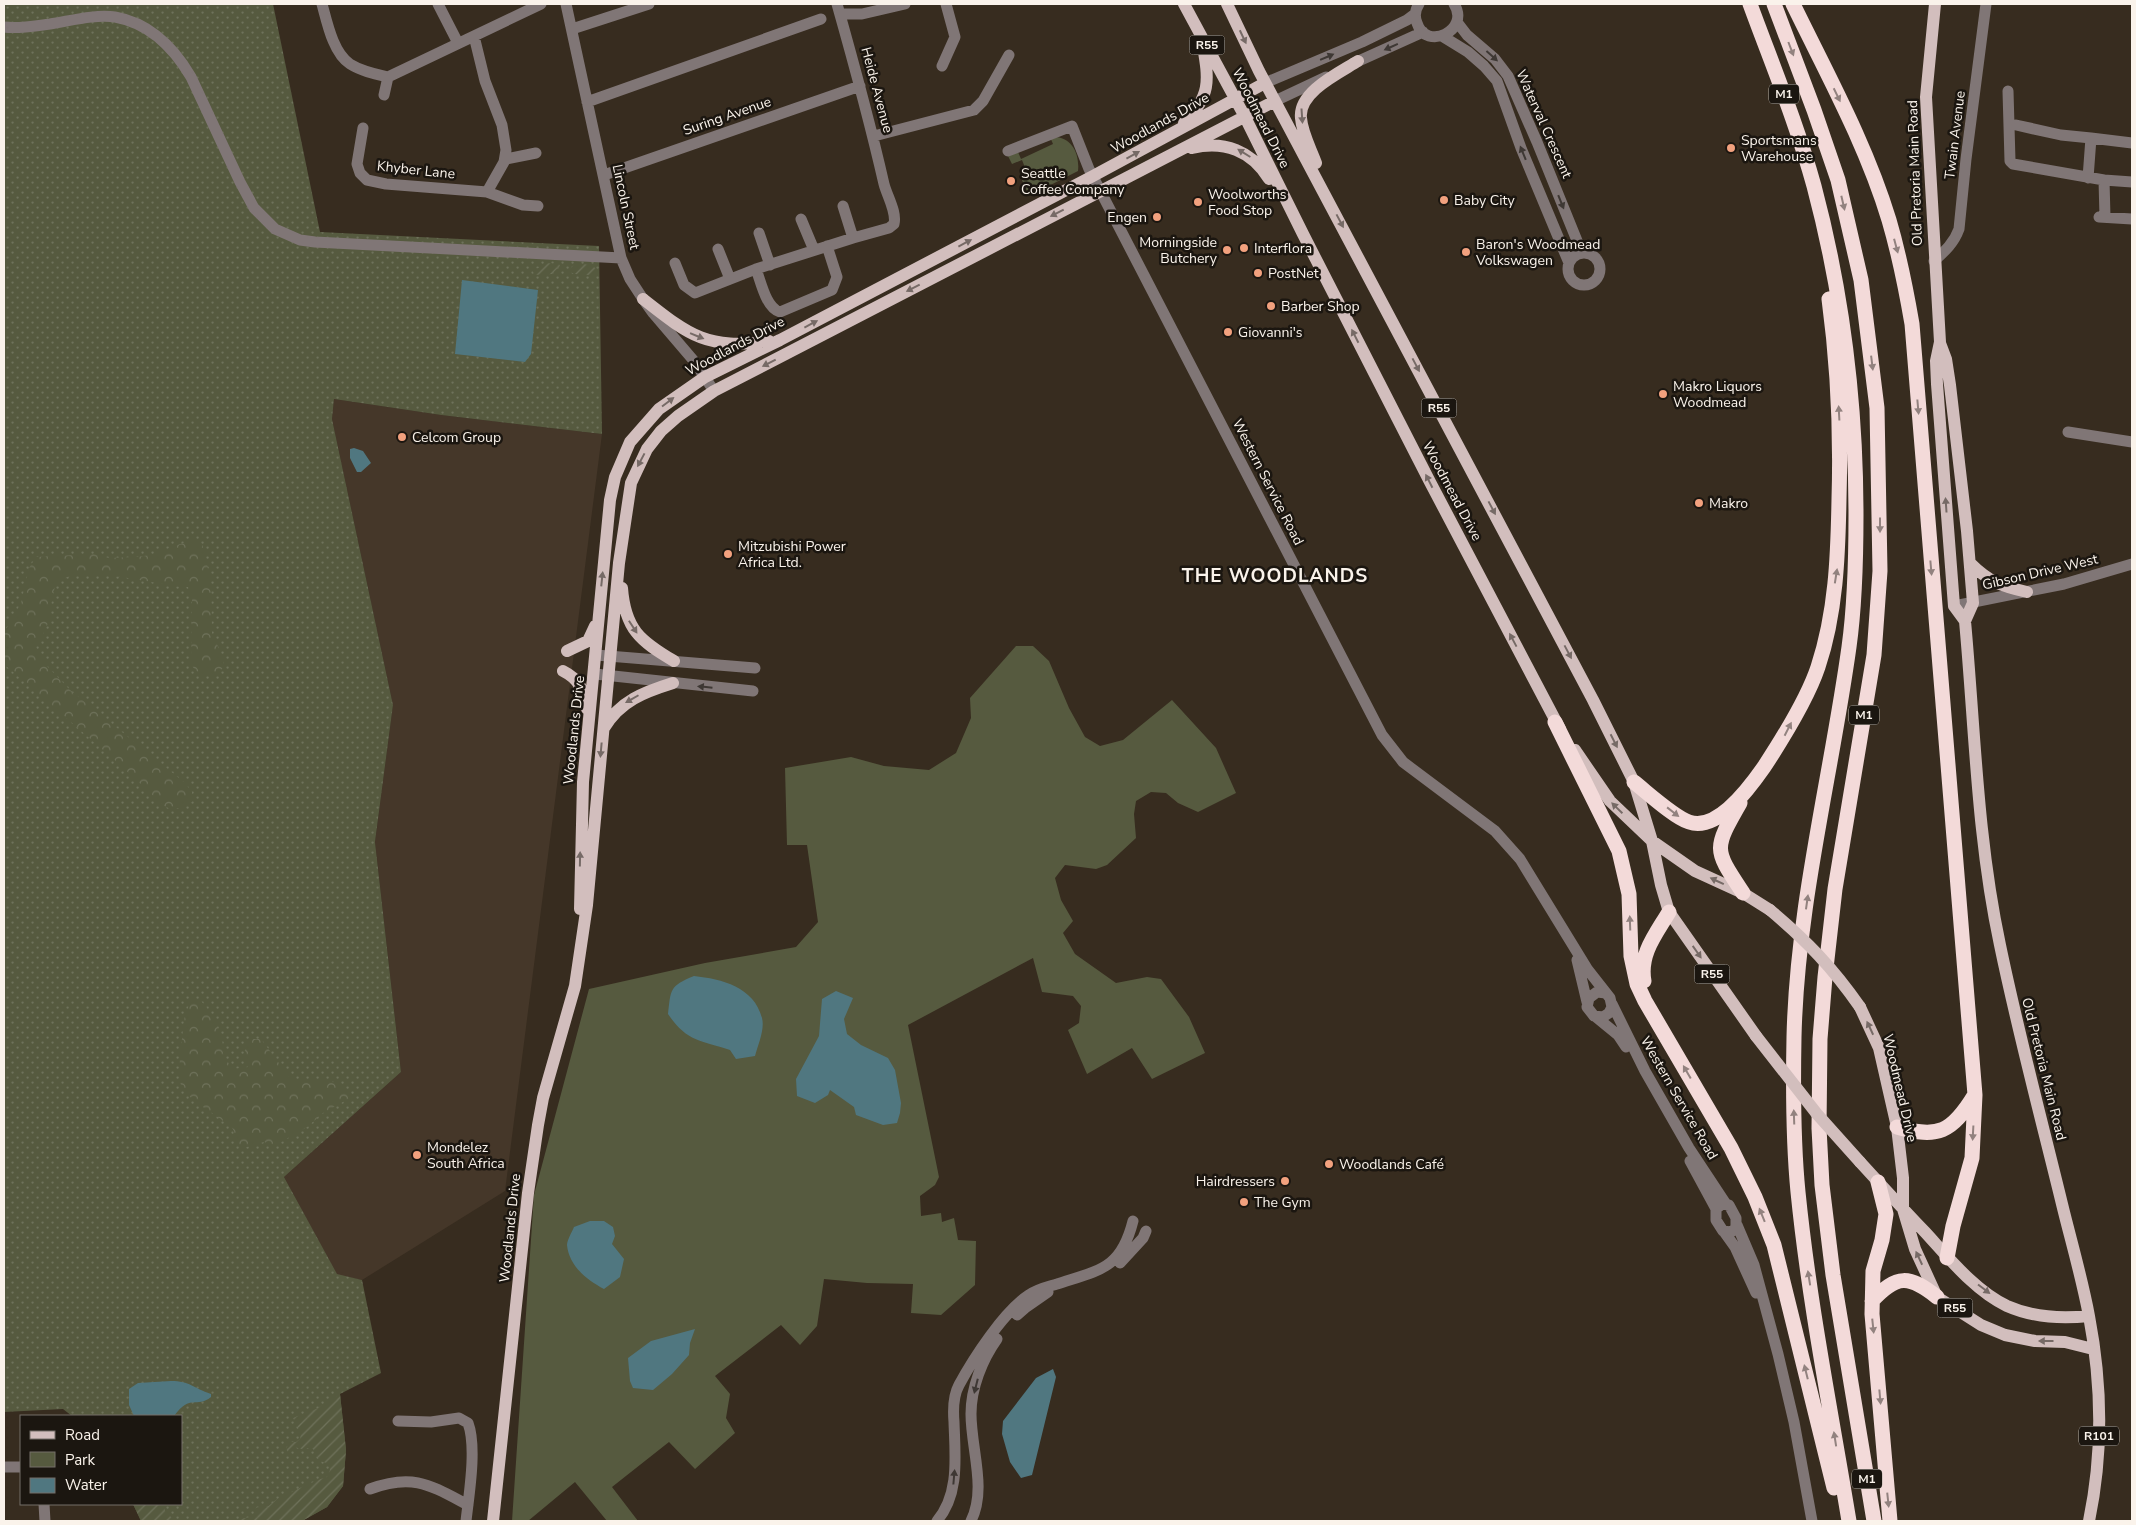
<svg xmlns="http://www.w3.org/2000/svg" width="2136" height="1525" font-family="'Nunito Sans',sans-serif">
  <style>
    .commercial { fill: #453729 }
    .grass { fill: url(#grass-dots) }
    .forest { fill: url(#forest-crowns) }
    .park { fill: #565a3f }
    .garden { fill: url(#garden-furrows) }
    .water { fill: #507780 }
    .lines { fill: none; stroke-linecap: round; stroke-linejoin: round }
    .minor { stroke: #807676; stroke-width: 11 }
    .major { stroke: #d2bebd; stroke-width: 12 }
    .highway { stroke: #f3dad9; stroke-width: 15 }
    .major-bridge { stroke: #d2bebd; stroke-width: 12 }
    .oneway { fill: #766a66 }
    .oneway2 { fill: #3e3834 }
    .oneway3 { fill: #92827f }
    .poi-dot { fill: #f2a17e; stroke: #1b1610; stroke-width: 2 }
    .labels { text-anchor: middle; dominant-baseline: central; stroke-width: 5; stroke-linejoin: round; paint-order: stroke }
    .shield { fill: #1b1610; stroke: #b7b1a9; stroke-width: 1 }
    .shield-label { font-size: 12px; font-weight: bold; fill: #faf3eb }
    .street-label { font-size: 14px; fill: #faf3eb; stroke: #1b1610 }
    .poi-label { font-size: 14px; fill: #faf3eb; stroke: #1b1610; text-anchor: start }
    .district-label { font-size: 19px; font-weight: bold; letter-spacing: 1px; fill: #faf3eb; stroke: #1b1610 }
  </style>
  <defs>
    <pattern id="grass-dots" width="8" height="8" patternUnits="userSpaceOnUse" patternTransform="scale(1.25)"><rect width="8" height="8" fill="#565a3f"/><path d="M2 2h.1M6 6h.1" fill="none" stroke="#6f725b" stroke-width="1.8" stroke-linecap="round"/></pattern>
    <pattern id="forest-crowns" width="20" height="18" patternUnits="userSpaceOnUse" patternTransform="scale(1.25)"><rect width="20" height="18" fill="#565a3f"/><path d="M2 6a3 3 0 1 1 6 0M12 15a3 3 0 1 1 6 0" fill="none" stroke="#6f725b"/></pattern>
    <pattern id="garden-furrows" width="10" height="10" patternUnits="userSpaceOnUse" patternTransform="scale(1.25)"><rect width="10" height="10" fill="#565a3f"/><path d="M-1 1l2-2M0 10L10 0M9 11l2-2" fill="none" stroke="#6f725b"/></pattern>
  </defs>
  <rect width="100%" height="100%" fill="#372c1f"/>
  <path class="commercial" d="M334,399L441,415L602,434L505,1191L362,1280L337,1275L284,1177L401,1072L375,842L393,705L332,419Z"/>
  <path class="grass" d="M4,4H273L320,232L599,246L602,434L441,415L334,399L332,419L393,705L375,842L401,1072L284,1177L337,1274L362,1280L381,1373L340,1394L346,1450L343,1486L327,1507L302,1521H141L133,1504H181V1416H72L63,1409L4,1412Z"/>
  <path class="forest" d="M191,540L202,544L206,558L211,586L212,633L224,660L223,668C216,675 210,677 200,675L191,665L192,599L188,587C160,587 78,561 58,583C50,592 52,611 48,623C45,631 40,640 36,647L46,665L70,690L185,783L192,792V802C182,807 174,812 164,806L117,762L4,664V633L21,603L29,568L36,557L93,554L109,558L136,557L151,555Z
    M192,999L201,1001L207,1008L221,1033L225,1059L234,1069L248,1067C245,1055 241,1047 253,1039H261L290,1078L298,1081L329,1080L338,1084L350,1098L323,1113L307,1127L276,1145L264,1142L243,1148L236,1144L233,1129C219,1115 192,1104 182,1087C176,1078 183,1033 184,1021C185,1013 189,1006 192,999Z"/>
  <path class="park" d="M1050,137C1071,135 1080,153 1078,171L1029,196L1021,178L1028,175L1022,160L1012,164L1008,156L1018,152L1021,159L1053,144Z
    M1016,646H1033L1049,661L1069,708L1085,737L1100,746L1123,740L1172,700L1216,748L1236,793L1198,812L1178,803L1166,793L1151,792L1136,801L1134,814L1136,838L1107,865L1096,869L1065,865L1055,878L1061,900L1073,921L1063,933L1075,954L1116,983L1147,977L1161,979L1189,1017L1205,1053L1152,1079L1132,1048L1087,1074L1068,1030L1079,1023L1081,1006L1073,996L1042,992L1033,958L908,1025L939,1177L935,1185L920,1196L921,1216L941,1213L942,1222L954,1218L958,1240L976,1241L975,1285L941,1315L911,1313L913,1284L867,1283L824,1279L817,1326L800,1345L781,1325L715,1376L730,1394L726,1418L735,1433L695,1469L669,1442L612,1487L638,1521H607L575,1482L528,1521H512L534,1195L589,989L705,963L796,947L818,922L807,845H787L785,768L851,757L884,766L929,770L956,753L971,718L970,698Z"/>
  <path class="garden" d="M545,263L559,264L560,266L552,274L535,275L532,270L542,267Z
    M584,264L593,266L596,269L595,275H579L569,272L572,266Z
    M340,1394L346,1450L343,1486L327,1507L302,1521H231L255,1516L257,1514L255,1509L258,1507L263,1509C269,1507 273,1501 279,1498C295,1491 310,1482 327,1477L330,1470L329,1463C319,1463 318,1457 313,1449L309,1448L302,1449L294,1447L288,1453L286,1448L291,1442H296L300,1439L301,1433L293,1418L316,1409Z
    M133,1504H164L165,1511L175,1521H141Z"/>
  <path class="water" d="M462,280L538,290L531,354L525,362L455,354Z
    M354,448L363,451L371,463L361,472H357L350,458V449Z
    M694,976C722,979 754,987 762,1018C765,1029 758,1045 755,1056L736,1059L730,1050C700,1040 687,1042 668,1014C671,990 669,986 694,976Z
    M836,991L853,998L844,1019L847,1034L861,1045L888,1058L895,1070L901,1103L900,1113L897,1123L883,1125L856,1115L854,1107L830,1090L828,1095L815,1103L797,1096L796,1079L819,1036L822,999Z
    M590,1221H604L613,1227L615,1236L612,1244L624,1259L620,1277L604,1289C587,1280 569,1266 567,1245C567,1240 572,1232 574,1227Z
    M695,1329L690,1343L689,1355L672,1374L653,1390L633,1388L630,1381L628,1358L651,1341Z
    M1053,1369L1056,1377L1032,1475L1021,1478L1010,1462L1002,1434L1003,1421L1036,1378Z
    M171,1381C190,1381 193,1388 211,1394V1397C196,1409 191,1393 174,1416H134L129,1405V1389L138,1383Z"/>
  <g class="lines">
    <path class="minor" d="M322,4C327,22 333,53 350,64C361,71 375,74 388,77
      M438,4L458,43
      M566,4L621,258L630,279L643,299L653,313L694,361L714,391
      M1419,4C1415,10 1414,16 1417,23C1426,52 1471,30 1454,4
      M840,14H862L905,4
      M1457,22L1467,35L1495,59L1508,76L1537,142L1582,253
      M4,27C19,29 34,26 50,24C70,21 95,14 115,17C149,23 174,48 191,77L240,182L254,208L275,229L300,240L315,242L621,258
      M572,29L649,4
      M474,36L485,81L502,125L506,150L504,162L487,192
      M1442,36L1468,52L1484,66L1497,81L1521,148L1569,263
      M1352,64L1423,32
      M942,66L955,37L946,4
      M1265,83L1362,42L1407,20L1415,14
      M2008,91L2010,161L2013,164L2104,180
      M384,95L388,77L541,4
      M1275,101L1326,77
      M587,102L821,19
      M2016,125L2061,135L2091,138
      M363,128L357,164L360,173L367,180L386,184L487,192L523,205L538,206
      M874,136L974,110L983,101L1009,55
      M1008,151L1072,126L1089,169L1382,735L1403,762L1495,831L1520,859L1588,970L1610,998L1612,1007L1609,1013L1603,1017L1594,1016L1587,1007L1589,998L1597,992L1606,993
      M506,159L536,153
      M604,175L860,86
      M2088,178L2091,138L2132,143
      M843,206L853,238
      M2099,217L2132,219
      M2105,217L2104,180L2132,182
      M801,219L814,250
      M759,233L770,265
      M718,249L730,279
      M1568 269a16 16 0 1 1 32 0a16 16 0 1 1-32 0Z
      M1934,261C1945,251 1954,243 1959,229L1966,159L1986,4
      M675,263L684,285L695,293L756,269L853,238L889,228L894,224C897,212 887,196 884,184C870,123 854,64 837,4
      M756,269C761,282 766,308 780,312L832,290L837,277L827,246
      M2068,432L2132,442
      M1954,606L2064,584L2132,564
      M596,655L755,668
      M595,674L753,691
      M1577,960L1587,1002
      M1612,1004L1645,1071L1689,1148L1726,1204
      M1596,1017L1618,1035L1626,1047
      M1690,1161L1716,1209
      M1722,1204L1729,1205L1736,1218V1228L1731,1232L1723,1231L1716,1220V1209Z
      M1737,1225L1754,1265L1778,1354L1794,1422L1812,1521
      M1725,1233L1735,1247L1756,1293
      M1120,1263L1143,1238L1146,1231
      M1017,1315L1025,1308L1048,1292
      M398,1421L431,1422L459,1418L468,1423C477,1447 469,1494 466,1521
      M4,1467H21
      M370,1489C413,1473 430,1485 468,1505
      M44,1504L45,1521
      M937,1521C960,1494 955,1456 954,1422C953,1410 953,1396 959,1385C973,1359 1004,1311 1029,1295C1037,1289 1047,1287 1057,1284C1100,1270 1121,1269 1133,1221
      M971,1521C987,1489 971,1449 971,1414C971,1388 982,1360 997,1339"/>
    <path class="major" d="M1184,4L1245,117L1303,234L1430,482L1560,729
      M1227,4L1259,71L1593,700L1634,782L1652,841L1661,885L1669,912L1756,1036
      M1935,4L1926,97L1940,342L1936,361L1937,384L1954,606L1965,621C1975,730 1977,838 2000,945C2018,1032 2041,1118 2062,1204C2071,1241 2082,1278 2089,1316C2102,1384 2103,1454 2089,1521
      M1184,123C1211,96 1209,81 1203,46
      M1192,148C1224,140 1252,151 1269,179
      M1316,163C1311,149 1302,133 1301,118C1298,92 1339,73 1358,61
      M643,299C690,336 707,350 769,341
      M1940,343L1946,359L1950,385L1967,531L1973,603L1965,621
      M1970,563C1989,582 2001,586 2027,592
      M622,588C625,629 640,641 674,661
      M567,651L588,641L595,626
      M563,671C581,680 583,691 587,709
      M604,728C620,701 644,692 673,683
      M1575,750L1610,801L1652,841L1695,871L1743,893L1770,910
      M580,909L583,782L610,500L615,477L630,442L659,409L705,377L780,340L1093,176L1265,83
      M1860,1007L1879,1048L1897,1127L1903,1178V1209L1915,1249L1937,1297L1981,1325L2005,1335L2035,1341L2065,1342L2093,1349
      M1860,1162C1881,1185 1903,1209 1925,1232C1948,1257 1975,1291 2007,1306C2032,1317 2062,1319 2089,1316
      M493,1521L528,1193L538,1125L543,1098L575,986L587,905L619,563L631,483L647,449L661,431L678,416L714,391L1275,101"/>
    <path class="highway" d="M1750,4C1772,64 1797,124 1814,186C1843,295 1856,404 1856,515C1856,559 1855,604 1849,647C1831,777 1797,905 1794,1037C1793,1089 1793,1141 1798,1192C1809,1302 1831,1412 1849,1521
      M1774,4L1814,110L1838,180L1861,280L1877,408L1880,571L1874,655L1835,889L1825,977L1820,1039L1819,1128L1822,1185L1833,1275L1874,1521
      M1793,4C1827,74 1866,144 1889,220C1899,254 1906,289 1912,324L1975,1095L1972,1158L1953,1226L1947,1258
      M1555,722L1619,851L1629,894L1631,956L1637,984L1645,1001L1731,1148L1755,1197L1774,1245L1834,1488
      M1634,782C1648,793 1674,817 1689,822C1718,832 1750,787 1764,767C1783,738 1807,700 1818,667C1836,613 1838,556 1839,499C1841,432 1838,366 1829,299
      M1740,803C1713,850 1714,849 1743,893
      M1644,981C1639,954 1656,934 1669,912
      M1897,1127C1938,1139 1952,1132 1974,1096
      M1878,1182L1886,1214L1882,1240L1873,1271L1872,1314L1890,1521
      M1872,1301C1897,1274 1909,1275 1937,1297"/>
    <path class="major-bridge" d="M1770,910C1807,941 1832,967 1860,1007
      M1756,1036L1817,1114L1860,1162"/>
  </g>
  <defs><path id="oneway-solid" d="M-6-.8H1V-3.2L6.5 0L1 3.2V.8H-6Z" transform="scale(1.25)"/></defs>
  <g class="oneway">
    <use href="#oneway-solid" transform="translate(1243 37) rotate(65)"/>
    <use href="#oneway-solid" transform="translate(1302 116) rotate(86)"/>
    <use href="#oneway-solid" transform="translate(1244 153) rotate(-148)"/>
    <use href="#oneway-solid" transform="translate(1133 155) rotate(-29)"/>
    <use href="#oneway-solid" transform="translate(1057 213) rotate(153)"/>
    <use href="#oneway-solid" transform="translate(1340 221) rotate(62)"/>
    <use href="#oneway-solid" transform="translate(965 243) rotate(-28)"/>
    <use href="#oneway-solid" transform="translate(913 288) rotate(153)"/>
    <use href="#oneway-solid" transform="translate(811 324) rotate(-28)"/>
    <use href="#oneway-solid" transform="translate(697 336) rotate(22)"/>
    <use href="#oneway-solid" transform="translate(1355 336) rotate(-117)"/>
    <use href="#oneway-solid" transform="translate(769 363) rotate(153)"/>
    <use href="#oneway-solid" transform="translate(1416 365) rotate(62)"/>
    <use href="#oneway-solid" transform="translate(668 402) rotate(-37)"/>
    <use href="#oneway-solid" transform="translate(641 460) rotate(118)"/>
    <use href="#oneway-solid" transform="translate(1429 481) rotate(-117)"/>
    <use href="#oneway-solid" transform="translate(1946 505) rotate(-94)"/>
    <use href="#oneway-solid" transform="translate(1492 508) rotate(62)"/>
    <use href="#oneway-solid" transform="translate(602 579) rotate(-84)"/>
    <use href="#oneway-solid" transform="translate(633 627) rotate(57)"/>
    <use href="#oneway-solid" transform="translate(1513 640) rotate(-118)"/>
    <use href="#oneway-solid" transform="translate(1568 652) rotate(62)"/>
    <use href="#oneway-solid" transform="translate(632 699) rotate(150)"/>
    <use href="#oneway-solid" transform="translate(1614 741) rotate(63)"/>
    <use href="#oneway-solid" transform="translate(601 750) rotate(95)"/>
    <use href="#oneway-solid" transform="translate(1617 808) rotate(-136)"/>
    <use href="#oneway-solid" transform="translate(580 859) rotate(-89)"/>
    <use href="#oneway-solid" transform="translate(1717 881) rotate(-155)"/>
    <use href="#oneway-solid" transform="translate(1697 952) rotate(55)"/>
    <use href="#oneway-solid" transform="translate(1870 1028) rotate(-115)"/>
    <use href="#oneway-solid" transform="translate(1919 1258) rotate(-115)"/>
    <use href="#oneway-solid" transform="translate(1984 1289) rotate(37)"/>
    <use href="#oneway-solid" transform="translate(2046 1341) rotate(-180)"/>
  </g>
  <g class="oneway2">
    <use href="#oneway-solid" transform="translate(1391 47) rotate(156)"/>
    <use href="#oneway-solid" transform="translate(1492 56) rotate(42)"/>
    <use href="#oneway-solid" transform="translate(1327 57) rotate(-23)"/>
    <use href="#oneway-solid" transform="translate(1523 153) rotate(-112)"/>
    <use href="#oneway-solid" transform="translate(1561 202) rotate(68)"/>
    <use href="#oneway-solid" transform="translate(705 687) rotate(-174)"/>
    <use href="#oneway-solid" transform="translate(976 1386) rotate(104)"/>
    <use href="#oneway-solid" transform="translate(954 1477) rotate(-85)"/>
  </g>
  <g class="oneway3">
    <use href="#oneway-solid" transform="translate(1791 49) rotate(69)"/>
    <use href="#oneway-solid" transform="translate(1837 95) rotate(64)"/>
    <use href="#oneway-solid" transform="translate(1843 203) rotate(77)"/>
    <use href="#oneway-solid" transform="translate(1896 246) rotate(75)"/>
    <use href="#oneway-solid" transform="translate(1872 363) rotate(83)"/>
    <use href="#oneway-solid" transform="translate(1918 407) rotate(85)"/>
    <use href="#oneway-solid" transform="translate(1839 413) rotate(-93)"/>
    <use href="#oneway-solid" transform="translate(1880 525) rotate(90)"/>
    <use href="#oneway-solid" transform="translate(1931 568) rotate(85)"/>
    <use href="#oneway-solid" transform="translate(1836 576) rotate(-81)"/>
    <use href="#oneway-solid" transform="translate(1788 729) rotate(-63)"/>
    <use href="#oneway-solid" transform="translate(1673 812) rotate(38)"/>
    <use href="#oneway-solid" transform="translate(1807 902) rotate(-82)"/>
    <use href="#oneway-solid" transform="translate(1630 923) rotate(-92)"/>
    <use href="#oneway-solid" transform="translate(1687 1072) rotate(-120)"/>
    <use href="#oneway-solid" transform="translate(1794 1117) rotate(-92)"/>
    <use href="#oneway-solid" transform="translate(1973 1133) rotate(93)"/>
    <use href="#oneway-solid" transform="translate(1762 1215) rotate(-112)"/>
    <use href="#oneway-solid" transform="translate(1809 1278) rotate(-99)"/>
    <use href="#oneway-solid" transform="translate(1873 1326) rotate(84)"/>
    <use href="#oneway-solid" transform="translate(1806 1372) rotate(-104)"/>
    <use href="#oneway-solid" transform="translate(1880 1397) rotate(85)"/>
    <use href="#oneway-solid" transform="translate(1835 1439) rotate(-99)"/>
    <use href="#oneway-solid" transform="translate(1888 1500) rotate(84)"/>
  </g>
  <g class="poi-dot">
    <circle cx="1731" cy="148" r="5"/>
    <circle cx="1011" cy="181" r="5"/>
    <circle cx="1444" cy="200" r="5"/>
    <circle cx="1198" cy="202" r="5"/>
    <circle cx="1157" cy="217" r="5"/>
    <circle cx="1244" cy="248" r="5"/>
    <circle cx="1227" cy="250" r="5"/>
    <circle cx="1466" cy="252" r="5"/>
    <circle cx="1258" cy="273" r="5"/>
    <circle cx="1271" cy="306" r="5"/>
    <circle cx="1228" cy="332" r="5"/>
    <circle cx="1663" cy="394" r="5"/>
    <circle cx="402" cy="437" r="5"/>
    <circle cx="1699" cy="503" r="5"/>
    <circle cx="728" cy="554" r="5"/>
    <circle cx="417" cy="1155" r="5"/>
    <circle cx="1329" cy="1164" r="5"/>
    <circle cx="1285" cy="1181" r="5"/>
    <circle cx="1244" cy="1202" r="5"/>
  </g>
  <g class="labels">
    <g class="shield">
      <rect x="1189.5" y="35.5" width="35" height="19" rx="4"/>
      <rect x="1769" y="84.5" width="30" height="19" rx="4"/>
      <rect x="1421.5" y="398.5" width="35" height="19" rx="4"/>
      <rect x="1849" y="705.5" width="30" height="19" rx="4"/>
      <rect x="1694.5" y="964.5" width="35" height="19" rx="4"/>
      <rect x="1937.5" y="1298.5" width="35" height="19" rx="4"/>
      <rect x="2079" y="1426.5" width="40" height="19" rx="4"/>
      <rect x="1852" y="1469.5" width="30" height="19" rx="4"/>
    </g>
    <g class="shield-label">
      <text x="1207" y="45">R55</text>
      <text x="1784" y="94">M1</text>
      <text x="1439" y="408">R55</text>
      <text x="1864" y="715">M1</text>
      <text x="1712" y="974">R55</text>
      <text x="1955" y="1308">R55</text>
      <text x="2099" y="1436">R101</text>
      <text x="1867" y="1479">M1</text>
    </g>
    <g class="street-label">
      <text transform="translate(877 90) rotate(75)">Heide Avenue</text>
      <text transform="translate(727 116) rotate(-19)">Suring Avenue</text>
      <text transform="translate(1261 118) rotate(63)">Woodmead Drive</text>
      <text transform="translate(1160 123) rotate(-29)">Woodlands Drive</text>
      <text transform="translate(1544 124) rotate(66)">Waterval Crescent</text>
      <text transform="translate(1955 135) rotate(-83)">Twain Avenue</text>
      <text transform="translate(416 170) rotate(6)">Khyber Lane</text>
      <text transform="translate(1915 173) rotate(-92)">Old Pretoria Main Road</text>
      <text transform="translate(626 207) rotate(78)">Lincoln Street</text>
      <text transform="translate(735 346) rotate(-28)">Woodlands Drive</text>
      <text transform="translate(1268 482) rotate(63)">Western Service Road</text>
      <text transform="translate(1452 491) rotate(62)">Woodmead Drive</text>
      <text transform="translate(2040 572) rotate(-13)">Gibson Drive West</text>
      <text transform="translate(574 730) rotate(-84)">Woodlands Drive</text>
      <text transform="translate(2044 1069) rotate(76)">Old Pretoria Main Road</text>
      <text transform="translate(1900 1088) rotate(77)">Woodmead Drive</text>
      <text transform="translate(1679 1098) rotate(60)">Western Service Road</text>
      <text transform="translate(510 1228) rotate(-84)">Woodlands Drive</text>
    </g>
    <g class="poi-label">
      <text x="1741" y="140">Sportsmans<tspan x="1741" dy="16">Warehouse</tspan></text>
      <text x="1021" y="173">Seattle<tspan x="1021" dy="16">Coffee Company</tspan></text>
      <text x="1208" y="194">Woolworths<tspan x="1208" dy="16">Food Stop</tspan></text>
      <text x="1454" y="200">Baby City</text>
      <text x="1147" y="217" text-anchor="end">Engen</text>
      <text x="1217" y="242" text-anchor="end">Morningside<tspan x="1217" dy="16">Butchery</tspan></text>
      <text x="1476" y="244">Baron's Woodmead<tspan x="1476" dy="16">Volkswagen</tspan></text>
      <text x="1254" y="248">Interflora</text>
      <text x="1268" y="273">PostNet</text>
      <text x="1281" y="306">Barber Shop</text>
      <text x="1238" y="332">Giovanni's</text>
      <text x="1673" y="386">Makro Liquors<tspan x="1673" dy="16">Woodmead</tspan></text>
      <text x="412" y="437">Celcom Group</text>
      <text x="1709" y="503">Makro</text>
      <text x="738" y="546">Mitzubishi Power<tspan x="738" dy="16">Africa Ltd.</tspan></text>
      <text x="427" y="1147">Mondelez<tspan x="427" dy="16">South Africa</tspan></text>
      <text x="1339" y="1164">Woodlands Café</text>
      <text x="1275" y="1181" text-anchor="end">Hairdressers</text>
      <text x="1254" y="1202">The Gym</text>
    </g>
    <g class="district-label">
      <text x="1275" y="576">THE WOODLANDS</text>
    </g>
  </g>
  <rect width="2136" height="1525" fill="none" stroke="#faf3eb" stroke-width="10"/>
  <rect x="20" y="1415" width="162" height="90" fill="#1b1610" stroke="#746e68"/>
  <rect x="30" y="1431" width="25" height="8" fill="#d2bebd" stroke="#746e68"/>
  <text x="65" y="1440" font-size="15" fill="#faf3eb">Road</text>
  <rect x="30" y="1452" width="25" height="15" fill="#565a3f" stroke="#746e68"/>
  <text x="65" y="1465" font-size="15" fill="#faf3eb">Park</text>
  <rect x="30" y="1478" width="25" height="15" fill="#507780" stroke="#746e68"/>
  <text x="65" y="1490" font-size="15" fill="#faf3eb">Water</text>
</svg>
